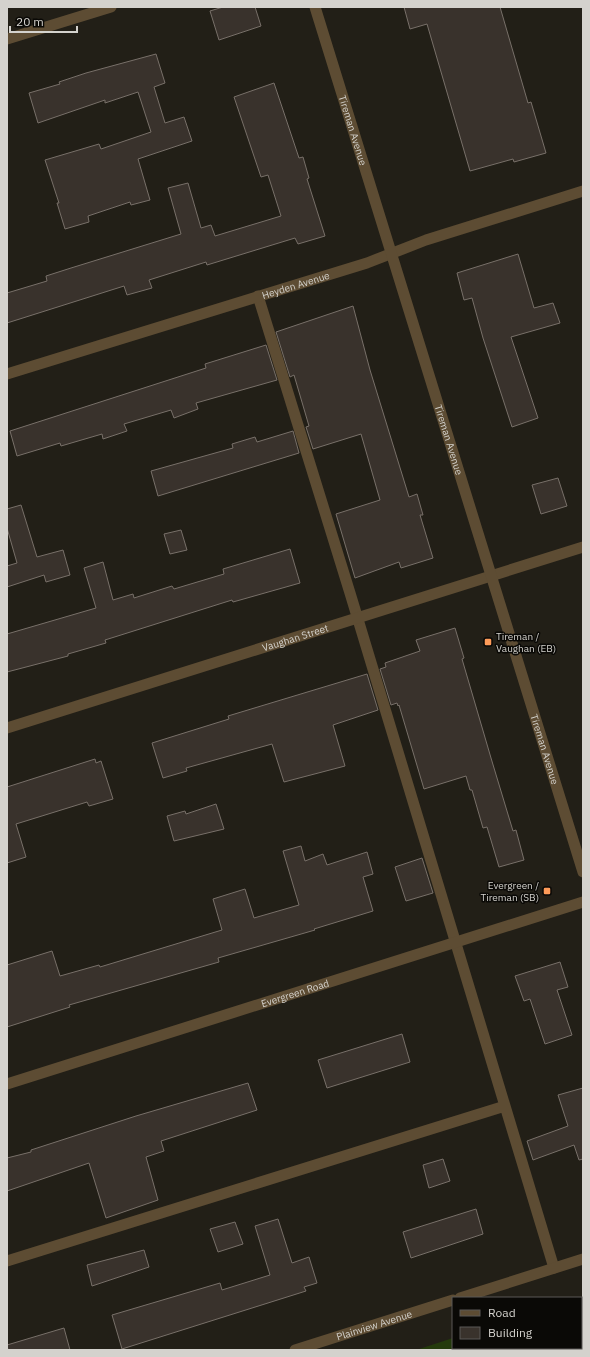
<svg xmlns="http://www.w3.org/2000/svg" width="590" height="1357" font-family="'IBM Plex Sans',sans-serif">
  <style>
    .green { fill: #243a0c }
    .building { fill: #39322c; stroke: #787069 }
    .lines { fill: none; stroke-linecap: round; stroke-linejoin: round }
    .service { stroke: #5d4c33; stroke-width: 11 }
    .minor { stroke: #5d4c33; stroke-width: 11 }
    .tertiary { stroke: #5d4c33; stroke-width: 11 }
    .poi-dot { fill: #fe9b59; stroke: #0a0906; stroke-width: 1.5 }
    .labels { text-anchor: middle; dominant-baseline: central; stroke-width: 3; stroke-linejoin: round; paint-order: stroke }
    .street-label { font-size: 10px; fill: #d4d2cd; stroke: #0a0906 }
    .poi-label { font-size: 10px; fill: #d4d2cd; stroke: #0a0906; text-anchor: start }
  </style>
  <rect width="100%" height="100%" fill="#221f17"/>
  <path class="green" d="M453,1338V1348H581V1346L582,1350H416Z"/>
  <path class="building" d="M223,7H255L261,26L219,40L210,11Z
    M404,7H500L528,103L531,102L546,153L514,162L513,159L470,171L427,24L410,29Z
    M156,54L165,83L154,87L165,123L184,117L192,141L138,159L150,200L131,205L130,202L88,216L89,222L65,229L57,203H59L45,160L99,144L101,149L151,132L138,92L105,103V100L38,123L29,93L60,84L59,82L86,73Z
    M274,83L299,158L303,157L309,178L307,179L325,236L298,244L295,238L207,265L206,262L149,280L152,288L127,295L124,286L7,323V293L47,281L46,276L71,268L181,234L168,188L188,183L201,228L211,225L215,236L281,216L268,175L261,177L234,97Z
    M518,254L534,308L553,303L560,323L511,337L538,418L512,427L483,338L472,298L464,300L457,273Z
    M353,306L370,370L409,497L417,494L423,515H420L433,558L401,568L399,562L355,578L336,514L380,500L361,434L313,449L306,427L309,426L294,375L290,377L276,332Z
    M266,345L277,380L196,403L198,409L174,418L171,410L124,424L127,431L103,439L102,434L61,446L60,443L17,456L10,431L206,368L205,364Z
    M293,431L299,453L158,496L151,471L233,448L232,444L255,437L257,442Z
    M558,478L567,506L541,514L532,485Z
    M21,505L37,557L63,550L70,575L46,582L44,575L7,587V566L17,563L7,528V509Z
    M181,530L187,550L170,554L164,534Z
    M290,549L300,583L233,602L232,600L105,640L106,643L68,654V656L7,672V634L96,608L84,568L103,562L113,600L133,594L134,598L172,586L174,589L224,574L223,569Z
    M455,628L464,658L462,659L491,758L513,831L516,830L524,860L499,867L487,827L483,828L472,790H470L466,776L424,789L399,705L398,706L397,703L391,705L380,669L386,667L385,663L420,651L416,640Z
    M367,674L378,710L333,725L345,766L284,782L272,744L186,768L187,771L163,778L152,743L229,719L228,716Z
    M95,759L96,763L101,761L113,799L89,806L87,802L16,824L26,857L7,863V787Z
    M216,804L224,829L174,841L167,816L185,811L186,814Z
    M301,846L305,861L323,854L327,865L367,852L373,874L363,877L373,911L314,929L315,930L218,958L219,962L69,1005L70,1007L7,1027V965L52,951L60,976L99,965L100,967L222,930L213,899L245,889L254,918L299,905L283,851Z
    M422,858L433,893L406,901L395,867Z
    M560,962L568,987L557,990L572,1035L545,1044L530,999L524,1001L515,976Z
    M402,1034L410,1062L327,1088L318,1060Z
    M248,1083L257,1110L161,1141L164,1151L146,1157L158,1200L106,1218L89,1163L7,1191V1158L31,1152V1150L136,1116Z
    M583,1088V1159L579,1160L574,1145L533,1160L527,1141L568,1126L558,1095Z
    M443,1159L450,1181L429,1188L423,1165Z
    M476,1209L483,1234L411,1258L403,1232Z
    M278,1219L292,1263L309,1257L317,1283L304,1287L306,1291L122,1349L112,1315L220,1283L222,1290L270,1275L255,1226Z
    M235,1222L243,1244L218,1252L210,1229Z
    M144,1250L149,1267L92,1286L87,1265Z
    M64,1328L70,1350H8L7,1345Z"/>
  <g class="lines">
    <path class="service" d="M258,296L350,593L554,1268
      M7,1261L505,1106"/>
    <g class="minor">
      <path d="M7,39L111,7"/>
      <path id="s1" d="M7,374L367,263L426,240L583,191"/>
      <path id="s2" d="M7,728L583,547"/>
      <path d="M460,1298L583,1259"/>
      <path id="s3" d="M295,1350L453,1300"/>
    </g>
    <g class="tertiary">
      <path id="s4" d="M315,7L583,872"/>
      <path id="s5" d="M7,1084L583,902"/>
    </g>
  </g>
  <g class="poi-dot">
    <rect x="484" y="638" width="8" height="8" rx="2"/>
    <rect x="543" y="887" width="8" height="8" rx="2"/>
  </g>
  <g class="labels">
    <g class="street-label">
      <text stroke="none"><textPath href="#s4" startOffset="129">Tireman Avenue</textPath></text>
      <text stroke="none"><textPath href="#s1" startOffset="302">Heyden Avenue</textPath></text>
      <text stroke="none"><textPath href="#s4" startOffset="453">Tireman Avenue</textPath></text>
      <text stroke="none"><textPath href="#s2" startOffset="302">Vaughan Street</textPath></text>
      <text stroke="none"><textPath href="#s4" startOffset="777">Tireman Avenue</textPath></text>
      <text stroke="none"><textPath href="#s5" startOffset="302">Evergreen Road</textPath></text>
      <text stroke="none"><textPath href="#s3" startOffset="83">Plainview Avenue</textPath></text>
    </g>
    <g class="poi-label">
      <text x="496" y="636">Tireman /<tspan x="496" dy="12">Vaughan (EB)</tspan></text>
      <text x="539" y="885" text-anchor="end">Evergreen /<tspan x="539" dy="12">Tireman (SB)</tspan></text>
    </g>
  </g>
  <rect width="590" height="1357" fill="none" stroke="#d4d2cd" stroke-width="16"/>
  <rect x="452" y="1297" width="130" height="52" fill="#0a0906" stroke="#5b5956"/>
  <rect x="460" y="1310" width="20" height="6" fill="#5d4c33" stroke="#5b5956"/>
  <text x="488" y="1317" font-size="12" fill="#d4d2cd">Road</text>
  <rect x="460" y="1327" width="20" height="12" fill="#39322c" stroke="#5b5956"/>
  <text x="488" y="1337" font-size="12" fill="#d4d2cd">Building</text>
  <path d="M10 26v6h67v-6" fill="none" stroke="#d4d2cd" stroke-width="2"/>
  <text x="16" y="26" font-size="12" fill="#d4d2cd" stroke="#0a0906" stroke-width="3" paint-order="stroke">20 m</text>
</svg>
